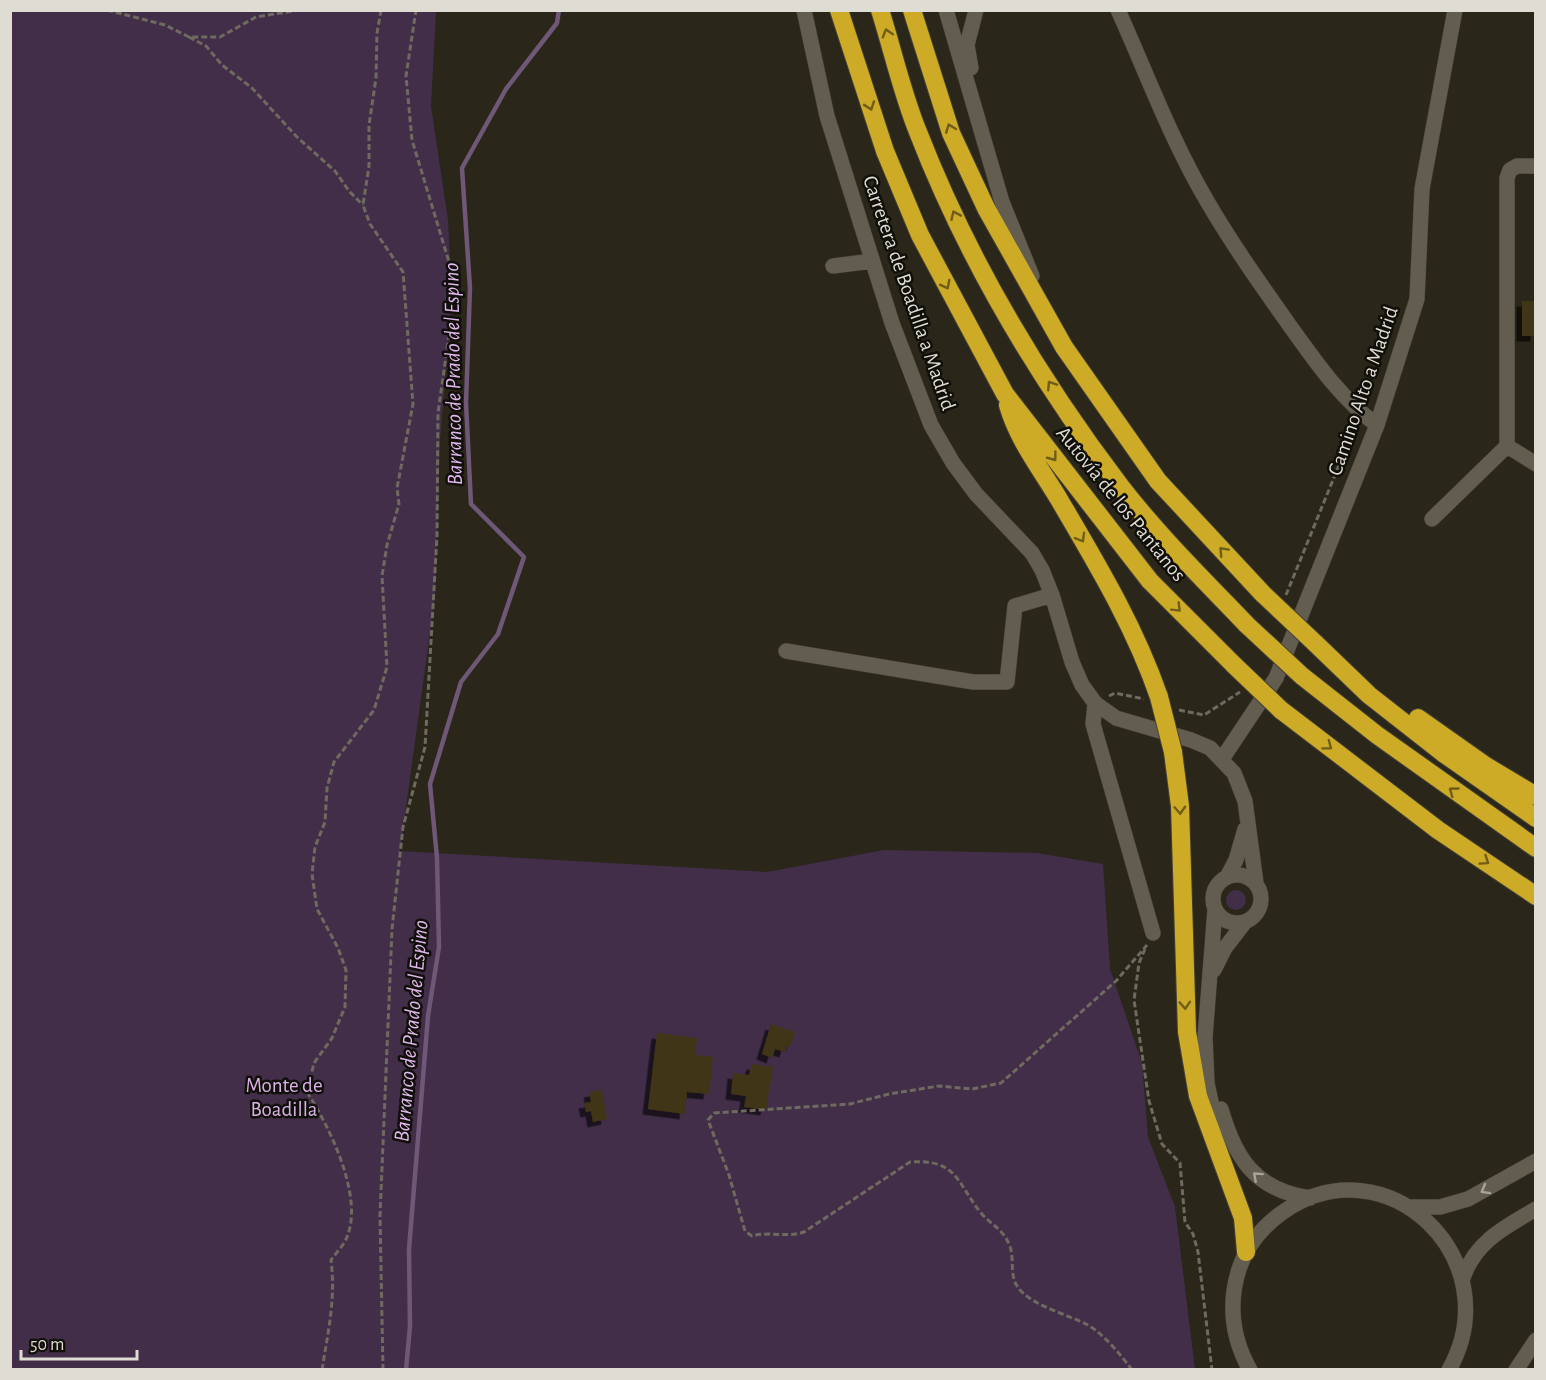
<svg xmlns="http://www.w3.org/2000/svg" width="1546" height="1380" font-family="'Alegreya Sans',sans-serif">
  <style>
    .green { fill: #422e49 }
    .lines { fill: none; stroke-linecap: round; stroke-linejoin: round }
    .stream { stroke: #6f5877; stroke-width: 4.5 }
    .building { fill: #413612; filter: url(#shadow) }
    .minor-casing { stroke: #444036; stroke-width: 16 }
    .highway-casing { stroke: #444036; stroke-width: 20 }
    .path { stroke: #6e6a5f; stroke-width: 3; stroke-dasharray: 6 3; stroke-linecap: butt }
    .minor { stroke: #625d4f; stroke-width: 15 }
    .highway { stroke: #cdab26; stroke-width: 18 }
    .highway-bridge-casing { stroke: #444036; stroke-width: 20; stroke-linecap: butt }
    .highway-bridge { stroke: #cdab26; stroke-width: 18 }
    .oneway { stroke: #6f5d18 }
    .oneway2 { stroke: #a7a398 }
    .labels { text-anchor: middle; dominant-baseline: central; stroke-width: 5; stroke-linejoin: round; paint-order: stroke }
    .street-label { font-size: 21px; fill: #dfdcd4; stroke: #110f0a }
    .park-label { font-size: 21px; fill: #d8b0e6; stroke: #110f0a }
    .water-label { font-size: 22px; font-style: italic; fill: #dfb8ed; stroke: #110f0a }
  </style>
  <defs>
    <filter id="shadow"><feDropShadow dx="-5.5" dy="5.5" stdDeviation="0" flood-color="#0009"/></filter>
  </defs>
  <rect width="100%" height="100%" fill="#2a2619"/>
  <path class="green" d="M10,11H436L431,106L448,220L452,301L440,439L435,596L400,851L767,872L884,850L1037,853L1103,864L1110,969L1142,1063L1148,1137L1175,1207L1195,1369H11Z
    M1226 900a10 10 0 1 1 20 0a10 10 0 1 1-20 0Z"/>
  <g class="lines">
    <path class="stream" d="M406,1370L410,1326L409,1249L428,1016L439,947L437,858L430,784L461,682L498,634L524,557L471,504L466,403L470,288L462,168L506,89L557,23L559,10"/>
  </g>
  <path class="building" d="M1522,301H1536V336H1522Z
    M771,1024L795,1032L791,1046L787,1045L785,1052L775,1049L772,1058L762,1054Z
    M657,1033L697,1038L695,1055L713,1057L709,1094L687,1092L685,1114L648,1109Z
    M752,1064L773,1067L766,1110L744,1107L746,1096L731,1094L733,1073L749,1075Z
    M602,1090L607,1119L593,1122L591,1111L586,1112L584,1103L591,1102L589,1092Z"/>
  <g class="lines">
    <defs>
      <path id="minor" d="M804,10L827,116L892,323L931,425L953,463L976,494L1032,553L1042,570L1052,595L1072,662L1082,685L1095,703L1116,718L1191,740L1210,748L1234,773L1245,801L1256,883
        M946,10L1002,202L1032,276
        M1118,10C1147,74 1171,140 1207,201C1232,244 1261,285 1290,326C1316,362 1341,399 1377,425
        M971,68L967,45L976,10
        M833,266L872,261
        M1507,446V178L1510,170L1517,166H1536
        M1432,519L1507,446L1536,464
        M786,651L973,682H1007L1015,606L1052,595
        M1095,703L1093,724L1153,933
        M1222,759L1276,678L1377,425L1417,299L1422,189L1455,10
        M1213 899a24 24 0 1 1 48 0a24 24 0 1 1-48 0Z
        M1227,877L1236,860L1245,829
        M1215,909L1205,1037L1207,1083L1216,1126
        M1214,970L1225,948L1245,922
        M1221,1109C1235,1158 1255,1190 1310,1198
        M1408,1207H1440L1468,1199L1536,1161
        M1463,1278C1475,1242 1505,1227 1536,1209
        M1250,1370C1232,1338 1228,1304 1239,1269C1247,1245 1263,1226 1283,1212C1386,1140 1511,1259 1449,1370
        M1516,1370L1536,1340"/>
      <path id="highway" d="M839,10L885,151L920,235L1005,394L1150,581L1234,665
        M880,10C893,51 902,93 918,132C967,258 1039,379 1121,487C1159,536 1204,580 1247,625
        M912,10L951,133L986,208L1064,347L1158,481L1263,594
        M1008,405C1018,440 1041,469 1060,501C1097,564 1135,627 1159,697
        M1315,643L1369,695L1443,753L1536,818
        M1302,676L1377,735L1536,848
        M1281,710L1438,830L1536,896
        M1418,718L1486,766L1536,796
        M1173,752L1180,806L1187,1032L1198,1096L1243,1218L1246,1252"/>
    </defs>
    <use href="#minor" class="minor-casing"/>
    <use href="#highway" class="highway-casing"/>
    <path class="path" d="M107,10L165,25L189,37H220L256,17L299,10
      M189,37L206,46L222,65L252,88L296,136L335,171L349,191L363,205
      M1286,595L1355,426
      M1109,696L1115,693L1144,699
      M1179,710L1204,715L1240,692
      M1145,949L1139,963L1134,1000L1149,1101L1162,1144L1180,1163L1185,1222L1193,1234L1198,1252L1212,1370
      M322,1370C328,1332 336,1298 331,1260C336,1253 344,1245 347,1237C364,1196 329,1126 307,1092L314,1063L332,1038L345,1007L346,970L338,948L317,909L312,874L315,847L325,822L327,788L334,762L374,710L387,667L382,576L387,545L399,504L397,488L413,404L403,272L370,224L363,205L369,166V125L376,78L377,33L381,10
      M383,1370L380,1216L392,929L403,827L425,747L437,536L438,413L456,285L412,140L406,76L416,10
      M1132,1370C1121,1355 1103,1333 1086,1324C1068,1315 1035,1306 1021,1291C1007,1277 1016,1259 1009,1244C1002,1228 991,1225 981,1213C956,1182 958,1159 910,1162L804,1232C786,1238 770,1231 752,1236L745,1231L729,1175L708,1120L714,1113L850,1104L889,1094L939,1086L972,1089L1001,1083L1116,981L1147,945"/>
    <use href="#minor" class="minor"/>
    <use href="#highway" class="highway"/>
    <defs>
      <path id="highway-bridge" d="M1263,594L1315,643
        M1247,625L1302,676
        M1234,665L1281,710
        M1159,697L1173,752"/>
    </defs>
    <use href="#highway-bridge" class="highway-bridge-casing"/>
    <use href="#highway-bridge" class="highway-bridge"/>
  </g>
  <defs><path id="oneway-chevron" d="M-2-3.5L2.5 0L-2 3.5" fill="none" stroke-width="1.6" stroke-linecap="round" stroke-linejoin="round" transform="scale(1.5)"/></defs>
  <g class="oneway">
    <use href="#oneway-chevron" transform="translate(887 33) rotate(-107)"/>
    <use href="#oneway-chevron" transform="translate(870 106) rotate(71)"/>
    <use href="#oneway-chevron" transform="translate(950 128) rotate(-111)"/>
    <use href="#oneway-chevron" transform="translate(955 215) rotate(-114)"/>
    <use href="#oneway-chevron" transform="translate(946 285) rotate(63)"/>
    <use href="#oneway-chevron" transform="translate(1051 385) rotate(-123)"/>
    <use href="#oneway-chevron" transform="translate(1053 457) rotate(53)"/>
    <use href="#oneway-chevron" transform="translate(1081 538) rotate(60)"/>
    <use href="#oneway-chevron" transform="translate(1223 551) rotate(-133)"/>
    <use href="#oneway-chevron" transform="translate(1177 608) rotate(45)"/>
    <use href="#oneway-chevron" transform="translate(1328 746) rotate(37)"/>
    <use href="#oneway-chevron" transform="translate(1453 791) rotate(-144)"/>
    <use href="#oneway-chevron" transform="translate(1180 810) rotate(87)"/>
    <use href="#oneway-chevron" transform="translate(1485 861) rotate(34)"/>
    <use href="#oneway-chevron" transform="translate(1185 1005) rotate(86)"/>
  </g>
  <g class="oneway2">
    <use href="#oneway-chevron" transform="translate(1257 1176) rotate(-138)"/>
    <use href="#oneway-chevron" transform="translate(1485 1190) rotate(151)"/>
  </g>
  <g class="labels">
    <g class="street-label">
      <text transform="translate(909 293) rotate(71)">Carretera de Boadilla a Madrid</text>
      <text transform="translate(1363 391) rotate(-71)">Camino Alto a Madrid</text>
      <text transform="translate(1121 504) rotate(51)">Autovía de los Pantanos</text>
    </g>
    <g class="park-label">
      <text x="284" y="1085">Monte de<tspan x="284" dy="24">Boadilla</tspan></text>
    </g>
    <g class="water-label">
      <text transform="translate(453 374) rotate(-91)">Barranco de Prado del Espino</text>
      <text transform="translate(411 1031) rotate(-85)">Barranco de Prado del Espino</text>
    </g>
  </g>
  <rect width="1546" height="1380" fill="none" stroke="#dfdcd4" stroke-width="24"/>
  <path d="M21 1350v9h116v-9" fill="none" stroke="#dfdcd4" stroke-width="3"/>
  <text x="30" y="1350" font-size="18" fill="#dfdcd4" stroke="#110f0a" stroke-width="4.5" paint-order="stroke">50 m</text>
</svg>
